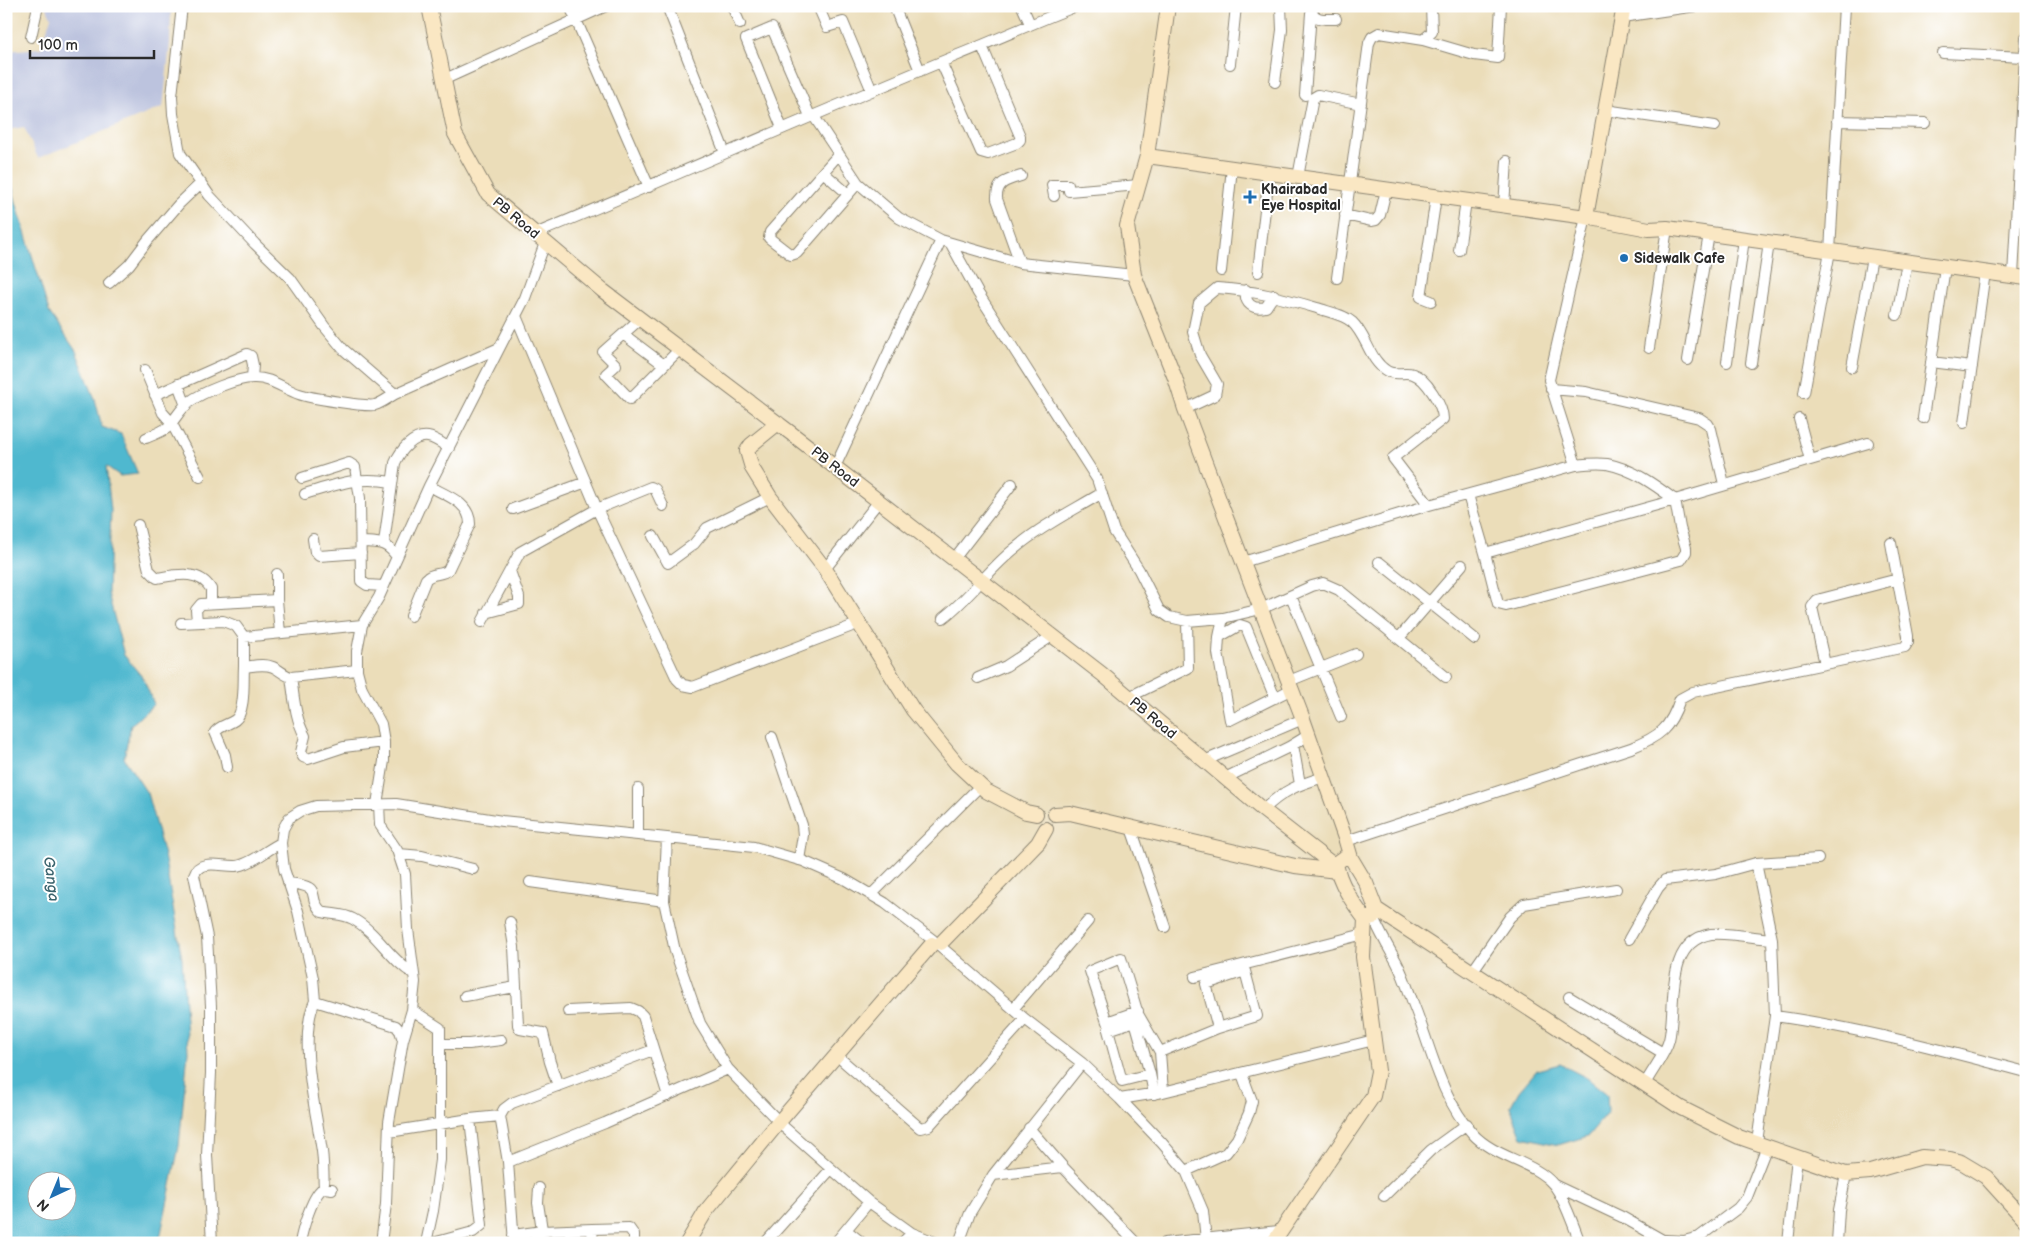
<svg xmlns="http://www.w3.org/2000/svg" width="2032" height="1249" font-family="'Balsamiq Sans',sans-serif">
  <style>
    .industrial { fill: #bcc3de }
    .water { fill: #50b8cf; stroke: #3e727d; fill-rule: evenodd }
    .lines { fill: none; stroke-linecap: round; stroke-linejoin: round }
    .street-casing { stroke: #8b8472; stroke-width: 12 }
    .secondary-casing { stroke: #8b8472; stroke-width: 16 }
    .street { stroke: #fff; stroke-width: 10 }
    .secondary { stroke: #fae7c3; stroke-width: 14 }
    .poi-dot { fill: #1f6fb2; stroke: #fff; stroke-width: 2 }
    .labels { text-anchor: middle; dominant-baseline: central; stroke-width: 4; stroke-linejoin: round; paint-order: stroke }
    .poi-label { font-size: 14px; font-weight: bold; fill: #2b2b2b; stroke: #fff; text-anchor: start }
    .street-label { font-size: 14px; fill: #2b2b2b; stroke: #fff }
    .water-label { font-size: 15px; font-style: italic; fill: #3a636d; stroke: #fff }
  </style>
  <rect width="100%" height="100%" fill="#fff"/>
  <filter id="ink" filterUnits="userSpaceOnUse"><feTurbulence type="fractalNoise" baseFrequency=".02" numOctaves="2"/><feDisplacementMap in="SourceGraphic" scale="10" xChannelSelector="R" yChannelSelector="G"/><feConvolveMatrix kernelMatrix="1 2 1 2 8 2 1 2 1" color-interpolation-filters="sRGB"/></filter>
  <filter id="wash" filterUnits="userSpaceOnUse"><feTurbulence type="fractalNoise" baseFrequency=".0096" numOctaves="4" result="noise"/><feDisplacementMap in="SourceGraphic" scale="20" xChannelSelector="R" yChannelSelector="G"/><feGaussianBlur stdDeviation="1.12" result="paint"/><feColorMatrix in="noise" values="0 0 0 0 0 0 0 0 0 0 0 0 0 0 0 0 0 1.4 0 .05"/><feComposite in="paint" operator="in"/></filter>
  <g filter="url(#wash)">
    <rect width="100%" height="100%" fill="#ebddb9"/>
    <path class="industrial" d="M46,6H171L170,43L163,107L38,158L24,127L7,130L6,51L41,48L51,17Z"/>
    <path class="water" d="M6,160L16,202L49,312L76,351L95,399L102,427L121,434L138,474L120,476L106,466L111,510L108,593L124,655L143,678L154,704L131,725L124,758L147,793L164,855L182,959L188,1051L179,1146L159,1243H6ZM38,1182H68V1212H38Z
      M1560,1064L1587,1078L1607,1094L1608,1112L1588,1136L1558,1145L1522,1137L1510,1107L1519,1091L1537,1070Z"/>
  </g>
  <g filter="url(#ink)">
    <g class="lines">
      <defs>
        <path id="street" d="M182,6L172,96L173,114L180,153L209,195L255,244L290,278L324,326L343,349L395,394L499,348
          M570,6L649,187
          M667,6L725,153
          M732,6L740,24
          M818,6L827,27L843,22L872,91
          M894,6L920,71
          M1022,6L1030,24
          M1311,8C1312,21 1326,19 1336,19
          M1622,17L1696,6
          M31,37L38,6
          M1423,40L1474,55L1498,58L1501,6
          M1943,53L2024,57
          M941,62L981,152L988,154L1017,143L1020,140V136L982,46
          M1230,64L1236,6
          M443,80L606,6
          M1275,82L1282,30L1281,6
          M1305,95L1311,13
          M1605,110L1715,126
          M813,115L858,183L899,218L941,240L1020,263L1134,275
          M1837,121L1925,123
          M782,128L746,39L772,28L810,116
          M839,154L770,232L769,238L791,255L797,253L858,183
          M823,172L848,194
          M1298,177L1313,98L1318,95L1361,104
          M1054,196L1052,185H1068L1069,191L1139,185
          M1504,206L1507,161
          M1345,215L1371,221L1376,220L1380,215L1386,190
          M535,234C677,175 816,113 958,55C998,39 1037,21 1077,6
          M951,244L978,293L1097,479L1114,531L1139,570L1159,610L1169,617L1187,621L1223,618L1261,609L1312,586L1323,583L1339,590L1446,677
          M1459,250L1466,201
          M1020,263L997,199C996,182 1007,180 1021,176
          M1221,271L1232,168
          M1258,272L1269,174
          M2013,276L2026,37
          M1337,278L1369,43L1372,37L1379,33L1423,40L1432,32L1431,6
          M109,283L129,265L148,240L179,204L201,183
          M1246,290C1244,304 1253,310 1266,307L1274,295
          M1431,301L1421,297L1436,197
          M1897,315L1907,262
          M516,316L597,509L651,487L655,489L663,506
          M640,319L603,352L616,365L606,374L630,399L680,349
          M623,334L664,365
          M1649,348L1667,228
          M1688,360L1709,234
          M1727,362L1744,239
          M1931,362L1972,367
          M1751,363L1769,243
          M1852,367L1872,257
          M145,370L163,413L171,422L200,477
          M178,384L186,406
          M1551,389L1586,392L1699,418L1708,424L1711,429L1724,484
          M1804,393L1830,251L1844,6
          M155,395L247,354L251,356L253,365L252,378
          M1185,409L1215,395L1217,384L1200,355L1193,332L1199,303L1217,288C1252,290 1283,298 1317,308C1328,312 1343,314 1352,322C1367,336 1369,360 1387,371C1395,376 1405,371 1413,374C1426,378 1443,406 1443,419L1393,458L1429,505L1243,562
          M1923,418L1945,267
          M1799,419L1810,460
          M1964,423L1985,272
          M146,438C153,435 161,432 167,428C175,420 180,409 189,402C203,392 237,378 253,378C270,377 284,389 299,394C310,398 366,407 375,405C382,403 388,398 395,394
          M1576,465C1585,464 1597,463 1607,464C1633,469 1655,485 1675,500L1868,443
          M835,467L941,240
          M302,478L349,463L355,467L360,498L361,581L367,585L383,586
          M305,494C338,484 357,476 392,482
          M1468,495L1485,553
          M1675,500L1680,528L1686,548V552L1681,560L1506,606L1498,604L1485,553Z
          M1429,505L1576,465L1549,380L1586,217
          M513,509L586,482
          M138,525L149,570L157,578C176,575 199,569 211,589V603
          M653,536L668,563L694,544L707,528L770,497
          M313,539L315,552L319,556L361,553
          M361,542C379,543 386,541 397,557
          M384,543L395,463C400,451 413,435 428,437C435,438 443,444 449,448
          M954,559L1012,484
          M1379,562L1475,639
          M825,569L879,501
          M277,574V600L280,633
          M1291,596L1341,717
          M486,613L519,604V597L510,571
          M411,616L426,579C433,572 441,576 448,570L470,524C470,502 445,495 429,486
          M943,618C971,597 990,567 1018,546C1043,525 1074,510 1102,493
          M1223,618L1219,637L1218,653L1230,720L1292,689
          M197,621L196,610L201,604L277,600
          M482,622L520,552L597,509L677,679L683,685L693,687L860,623
          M181,623L223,621L236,626L244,637L362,625
          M244,637V667C253,666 264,663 273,667C280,670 284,675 291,677L357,670
          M1219,637L1240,625L1246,627L1275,698
          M1399,638L1462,565
          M1825,664L1812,607L1817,600L1898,579
          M291,677C294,697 295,718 305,736L301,752L303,757L308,759L344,747L384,742
          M978,678L1006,666L1052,636
          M1289,681L1356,654
          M1129,697L1188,668L1187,621
          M772,737L802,825L803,835L799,860
          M1293,745L1300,784
          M1204,761L1303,719
          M227,767L225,755L215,732C221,725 228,725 235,720C246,712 243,679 244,667
          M1225,778L1289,747L1309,735
          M377,804L384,761V742L381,724L362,689L357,670V651L362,625L379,597L429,486L525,298L545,243
          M379,804L380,825L397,850L405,874L408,929L415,982L412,1010L440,1028V1160L433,1211L426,1243
          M1263,810C1284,790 1297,785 1324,777
          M1131,828L1165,927
          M638,835V789
          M667,838L664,901L675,951L700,1023L728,1069L785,1128L869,1202L912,1233L937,1243
          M1346,841L1631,748C1660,736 1670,729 1680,699L1693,692L1905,647L1908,642V636L1891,543
          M399,854L422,856L473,869
          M1756,863L1772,939L1775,1016L1757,1142
          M530,882L664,901
          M288,883C327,887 304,895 322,912C333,915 342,913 353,919C377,932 390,960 414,974
          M871,895L980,786
          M1373,917C1380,933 1387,945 1396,961C1403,974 1408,989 1413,1003C1431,1047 1440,1097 1473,1134C1495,1158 1533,1161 1553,1184C1562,1194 1575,1229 1580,1243
          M510,922L514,947L518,1025L520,1029L543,1033L550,1062L558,1086
          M1629,939L1658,888L1665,880L1716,874L1756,863L1818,859
          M940,946L1025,1019L1082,1063L1120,1099L1162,1143L1186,1171L1203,1211L1206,1240
          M1472,972L1510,917L1524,904L1616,889
          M1195,977L1364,934
          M465,996L516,987
          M1569,997L1663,1053
          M315,1001C298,1037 315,1106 321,1145C324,1159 323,1174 324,1188
          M1013,1009L1088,921
          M568,1011L631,1008L638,1011L643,1016L668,1096
          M1138,1011L1107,1022L1090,971L1121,958L1138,1014L1160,1052
          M1775,1016C1860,1028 1943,1050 2026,1072
          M1135,1021L1150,1074L1122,1081L1108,1030Z
          M403,1040L412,1010
          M440,1044H469L501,1040
          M843,1061L920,1128L929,1126L1025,1019
          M1150,1074L1154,1094
          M1645,1084C1652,1070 1665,1055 1669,1040C1677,1008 1663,942 1711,934C1726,932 1756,938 1772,939
          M1163,1092L1160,1052L1218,1028L1206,984L1245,971L1257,1016L1218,1028
          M1120,1099L1163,1092L1374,1040
          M1029,1128L1063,1167L1136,1243
          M389,1132L470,1119L500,1116
          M508,1162L605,1123L728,1069
          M1186,1171L1226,1153L1237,1139L1249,1113L1252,1101L1242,1074
          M993,1175L1063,1167
          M1554,1185L1624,1218L1668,1243
          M539,1188L538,1203L544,1243
          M1384,1196L1431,1150L1467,1124
          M592,1229L629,1228L634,1235V1243
          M846,1230L861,1242
          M513,1235L543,1231L592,1229L593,1243
          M1665,1240L1684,1241L1699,1237L1738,1208L1747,1197L1767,1146
          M212,1243L207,1155L211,1073V1006L207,937L194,875C199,858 223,867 236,866C251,865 267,849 281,843
          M300,1243C302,1231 313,1192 324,1188L332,1189
          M381,1243L386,1204L389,1122L403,1040L400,1031L396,1026L315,1001L313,978L298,911L284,869L281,843L283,829L289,818L300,811L316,806L396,804L502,821L754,847L803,861L844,879L885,903L933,940
          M433,1243L473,1232L482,1225L470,1119
          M514,1243L508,1162L500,1116L504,1109L512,1103L653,1050
          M765,1243L831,1169
          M835,1243L869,1202
          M902,1243L912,1233
          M959,1243L970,1213L993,1175L1082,1063
          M1165,1243L1279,1231
          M1788,1243L1797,1157
          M1837,1243L1839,1210L1846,1174"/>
        <path id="secondary" d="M429,6L455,134L488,194L602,290L796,437L1102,674L1263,810L1336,867
          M1168,6L1147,156L1127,226L1134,275L1175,378L1185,409L1220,502L1303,719L1346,841L1351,858L1366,883L1376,909V914L1373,917L1365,919C1353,903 1339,883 1336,863L1343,858H1351
          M1147,156L1586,217L1649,229L1667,228L2026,278
          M1586,217L1624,6
          M778,423L751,445L747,451L752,468L770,497L825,569L913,710L957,764L986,791L1026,812L1036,814
          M1055,814L1070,813L1295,866L1337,871
          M1376,909L1681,1108L1739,1137L1846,1174L1870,1172L1922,1157L1950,1159L1961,1162L1986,1177L2026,1221
          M941,943L1038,843L1046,829
          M687,1243L706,1211L779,1122L932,944
          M1273,1243L1373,1096L1378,1071L1363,957L1365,919"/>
      </defs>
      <use href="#street" class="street-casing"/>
      <use href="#secondary" class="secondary-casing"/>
      <use href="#street" class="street"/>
      <use href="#secondary" class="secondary"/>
    </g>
  </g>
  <g class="poi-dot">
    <path d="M1247.5 189.5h5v5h5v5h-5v5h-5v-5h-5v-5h5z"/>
    <circle cx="1624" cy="258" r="5"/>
  </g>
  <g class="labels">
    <g class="poi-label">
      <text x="1261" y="189">Khairabad<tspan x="1261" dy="16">Eye Hospital</tspan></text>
      <text x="1634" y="258">Sidewalk Cafe</text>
    </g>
    <g class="street-label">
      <text transform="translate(516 218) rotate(40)">PB Road</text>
      <text transform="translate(835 467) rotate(38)">PB Road</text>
      <text transform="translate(1153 718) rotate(40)">PB Road</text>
    </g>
    <g class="water-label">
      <text transform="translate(51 879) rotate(83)">Ganga</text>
    </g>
  </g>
  <rect width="2032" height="1249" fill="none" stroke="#fff" stroke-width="25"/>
  <g transform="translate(52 1196) rotate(224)"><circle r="24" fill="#ffffff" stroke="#aaaaaa"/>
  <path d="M0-4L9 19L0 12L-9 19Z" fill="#1f6fb2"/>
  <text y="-8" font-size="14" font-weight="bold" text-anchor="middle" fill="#2b2b2b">N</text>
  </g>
  <path d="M30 50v8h124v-8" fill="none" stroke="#2b2b2b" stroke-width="2.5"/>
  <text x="38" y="50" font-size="15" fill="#2b2b2b" stroke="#ffffff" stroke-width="4" paint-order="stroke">100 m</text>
</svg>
